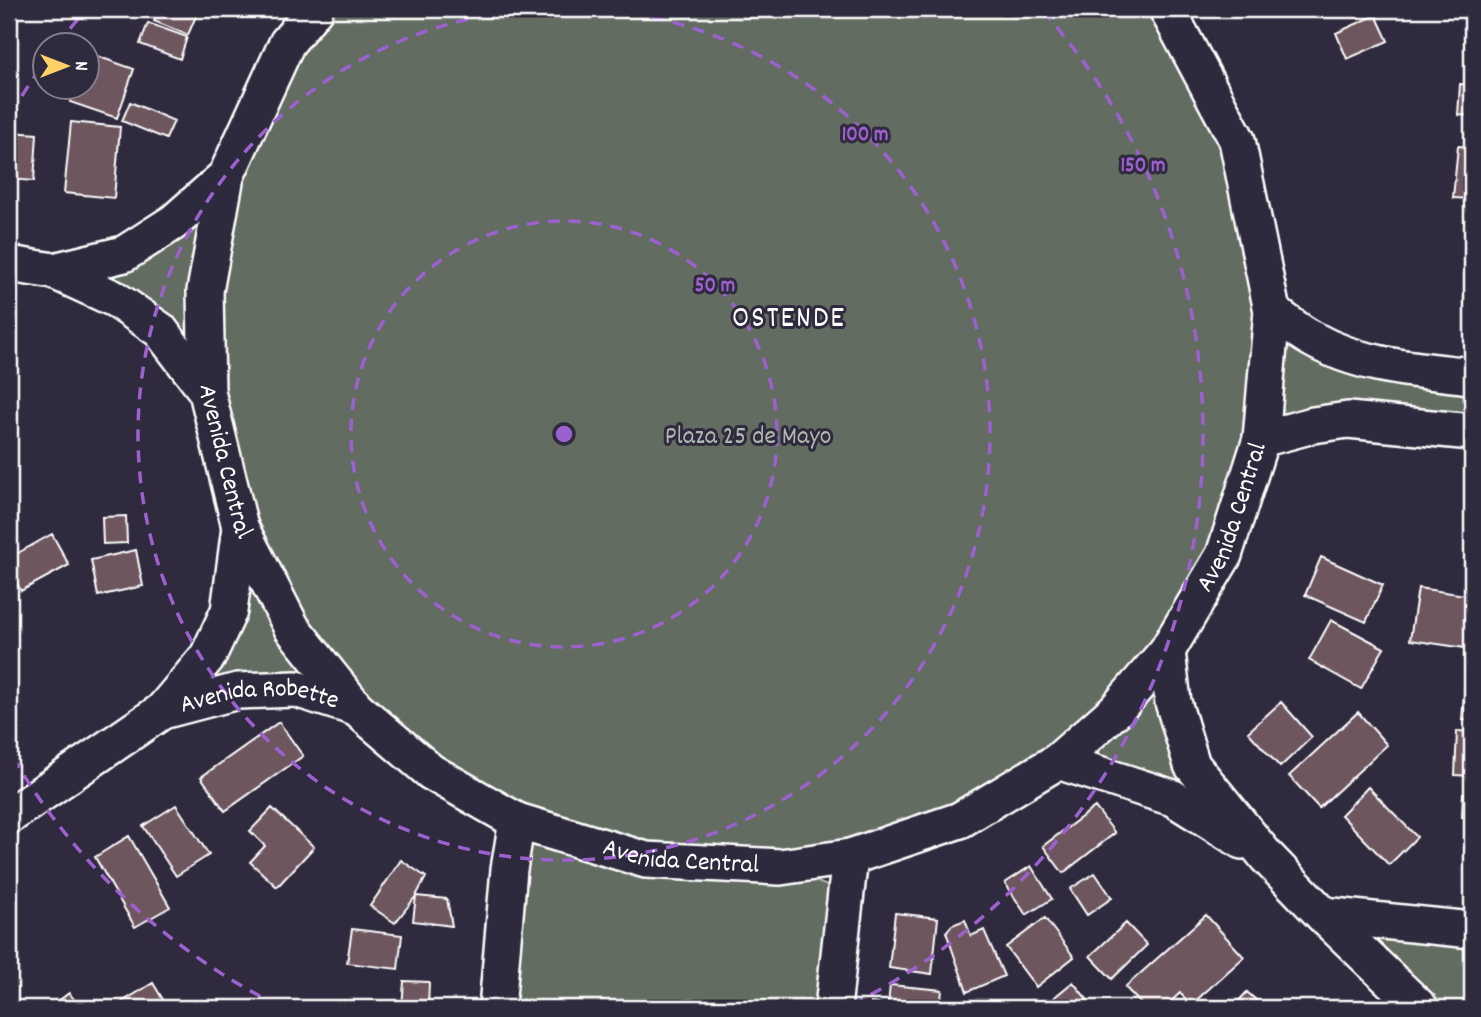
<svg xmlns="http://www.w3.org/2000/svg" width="1481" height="1017" font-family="Dekko,sans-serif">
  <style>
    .green { fill: #626c60; stroke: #b0b6b0; stroke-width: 2 }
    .building { fill: #6e575e; stroke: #fff; stroke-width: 2 }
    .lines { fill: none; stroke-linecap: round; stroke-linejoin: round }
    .minor-casing { stroke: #fff; stroke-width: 40 }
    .minor { stroke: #2f2a3d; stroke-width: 35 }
    .ring { fill: none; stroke: #9c61cf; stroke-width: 3.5; stroke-dasharray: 12 9 }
    .labels { text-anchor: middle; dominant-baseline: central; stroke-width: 6; stroke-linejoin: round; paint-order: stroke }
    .park-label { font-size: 26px; fill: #b0b6b0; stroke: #2f2a3d }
    .street-label { font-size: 26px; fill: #fff; stroke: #2f2a3d }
    .quarter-label { font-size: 30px; letter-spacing: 2px; fill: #fff; stroke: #2f2a3d }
    .centre { fill: #9c61cf; stroke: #2f2a3d; stroke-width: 3.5 }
    .ring-label { font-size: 21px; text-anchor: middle; font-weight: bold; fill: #9c61cf; stroke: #2f2a3d; stroke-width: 6; stroke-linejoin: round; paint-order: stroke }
  </style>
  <rect width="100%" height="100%" fill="#2f2a3d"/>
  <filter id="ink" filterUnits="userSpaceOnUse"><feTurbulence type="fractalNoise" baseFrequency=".0143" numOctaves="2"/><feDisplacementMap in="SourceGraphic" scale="14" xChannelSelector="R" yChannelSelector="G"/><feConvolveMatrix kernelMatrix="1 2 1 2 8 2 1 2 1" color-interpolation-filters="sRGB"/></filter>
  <g filter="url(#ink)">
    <path class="green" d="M289,9H1167L1237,140L1272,311L1313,340L1472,375V432L1261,439L1177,638L1173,702L1266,856L1058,761L994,803L782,868L845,893L833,1008H496L516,821L296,689L162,711L208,657L240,527L207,392L160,330L54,271L124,254L226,176L287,43Z
      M1323,915L1472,930V1008H1420Z"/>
    <path class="building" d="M159,9H199L188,35L154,21Z
      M1376,15L1388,41L1347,59L1336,33Z
      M9,20H13L9,97Z
      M148,23L187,37L180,59L140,44Z
      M88,53L134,69L117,118L70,102L75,88H88Z
      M1460,84L1472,85V116L1458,115Z
      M130,102L174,121L166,139L122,121Z
      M71,122L120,127L114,198L64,193Z
      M11,132L37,134L34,181L9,179Z
      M1458,146L1472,147V199L1453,198Z
      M126,516L127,543L103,544L102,517Z
      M52,534L69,565L21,591L9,569V558Z
      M136,550L143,586L98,596L91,560Z
      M1321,557L1383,585L1366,622L1305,595Z
      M1418,588L1472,596V649L1410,640Z
      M1331,620L1384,648L1361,689L1309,660Z
      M1467,659L1472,660V720H1462Z
      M1281,702L1312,737L1280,767L1248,732Z
      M1358,712L1387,745L1319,808L1289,776Z
      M279,722L303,756L225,811L201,777Z
      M1457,731L1472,732V776L1455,775Z
      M1368,787L1417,837L1389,865L1341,815Z
      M1463,793L1472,794V818L1462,817Z
      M176,805L209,855L176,876L143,826Z
      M1095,807L1115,833L1063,873L1043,846Z
      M272,808L314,847L277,887L250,862L265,846L250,831Z
      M129,836L170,907L135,927L95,857Z
      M401,860L426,877L416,896L395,923L370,906Z
      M1031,866L1052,899L1026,915L1005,883Z
      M1095,873L1112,898L1087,915L1070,889Z
      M416,896L447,899L452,926L413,921Z
      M895,913L938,918L932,974L889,968Z
      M1206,915L1244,957L1191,1005L1180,993L1164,1008H1145L1125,987Z
      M1045,918L1074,957L1036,987L1006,947Z
      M965,920L971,936L984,930L1004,976L967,992L946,932L952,925Z
      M1126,923L1147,945L1112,979L1090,956Z
      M352,929L402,935L398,969L347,963Z
      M404,981L429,982L428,1008H402Z
      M1073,982L1094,1008H1041Z
      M153,983L168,1008H119L117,1005Z
      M890,985L942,990L940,1008H871V1003L888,1005Z
      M1247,992L1265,1008H1232Z
      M69,993L81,1008H49Z"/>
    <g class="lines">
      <defs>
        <g id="minor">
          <path id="s1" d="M315,9L287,43L226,176L205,291L207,392L240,527L292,628L356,708L431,772L517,821L646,860L780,867L850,857L960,820L1058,761L1116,710L1167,651L1224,555L1261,439L1272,311L1237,140L1167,9"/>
          <path d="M9,264L54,271L115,299L160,330L207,392"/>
          <path d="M54,271L124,254L174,222L226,176"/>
          <path d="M1272,311C1285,321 1298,331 1312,339C1361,367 1418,370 1472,376"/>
          <path d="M1261,439L1313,425L1348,420L1472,432"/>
          <path d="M1167,651L1173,702L1192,765L1266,856L1323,915L1420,1008"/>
          <path id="s2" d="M162,711L238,691L296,689L356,708"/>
          <path d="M1058,761L1173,798L1242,841"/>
          <path d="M9,816L162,711L208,656L229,611L240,527"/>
          <path d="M1323,915L1472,930"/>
          <path d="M497,1008L509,869L517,821"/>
          <path d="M833,1008L850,857"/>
        </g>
      </defs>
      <use href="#minor" class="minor-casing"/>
      <use href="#minor" class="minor"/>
    </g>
  </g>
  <g class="ring">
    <circle cx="564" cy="434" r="213"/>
    <path d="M590 9A426 426 0 1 1 538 9"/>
    <path d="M279 1006A639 639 0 0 1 11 754M11 114A639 639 0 0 1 44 63M57 45A639 639 0 0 1 85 11M1043 11A639 639 0 0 1 849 1006"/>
  </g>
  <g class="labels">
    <g class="park-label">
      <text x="748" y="437">Plaza 25 de Mayo</text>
    </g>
    <g class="street-label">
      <text stroke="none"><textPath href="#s1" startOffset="480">Avenida Central</textPath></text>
      <text stroke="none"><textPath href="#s1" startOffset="1836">Avenida Central</textPath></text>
      <text stroke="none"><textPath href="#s2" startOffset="100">Avenida Robette</textPath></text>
      <text stroke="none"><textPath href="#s1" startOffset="1130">Avenida Central</textPath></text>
    </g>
    <g class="quarter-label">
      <text x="789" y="320">OSTENDE</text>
    </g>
  </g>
  <circle cx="564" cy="434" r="10" class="centre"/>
  <g class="ring-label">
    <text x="865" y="140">100 m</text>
    <text x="1143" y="171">150 m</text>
    <text x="715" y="291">50 m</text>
  </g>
  <rect width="1481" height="1017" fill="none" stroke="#2f2a3d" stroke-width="35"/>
  <rect x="18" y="18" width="1446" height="982" fill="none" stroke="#fff" stroke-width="2.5" filter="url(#ink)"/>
  <g transform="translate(66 66) rotate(90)"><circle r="33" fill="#2f2a3d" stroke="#827f8b" stroke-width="2"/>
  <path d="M0-5L12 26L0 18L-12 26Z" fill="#ffd166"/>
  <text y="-10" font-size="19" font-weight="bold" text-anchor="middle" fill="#ffffff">N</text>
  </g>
</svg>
